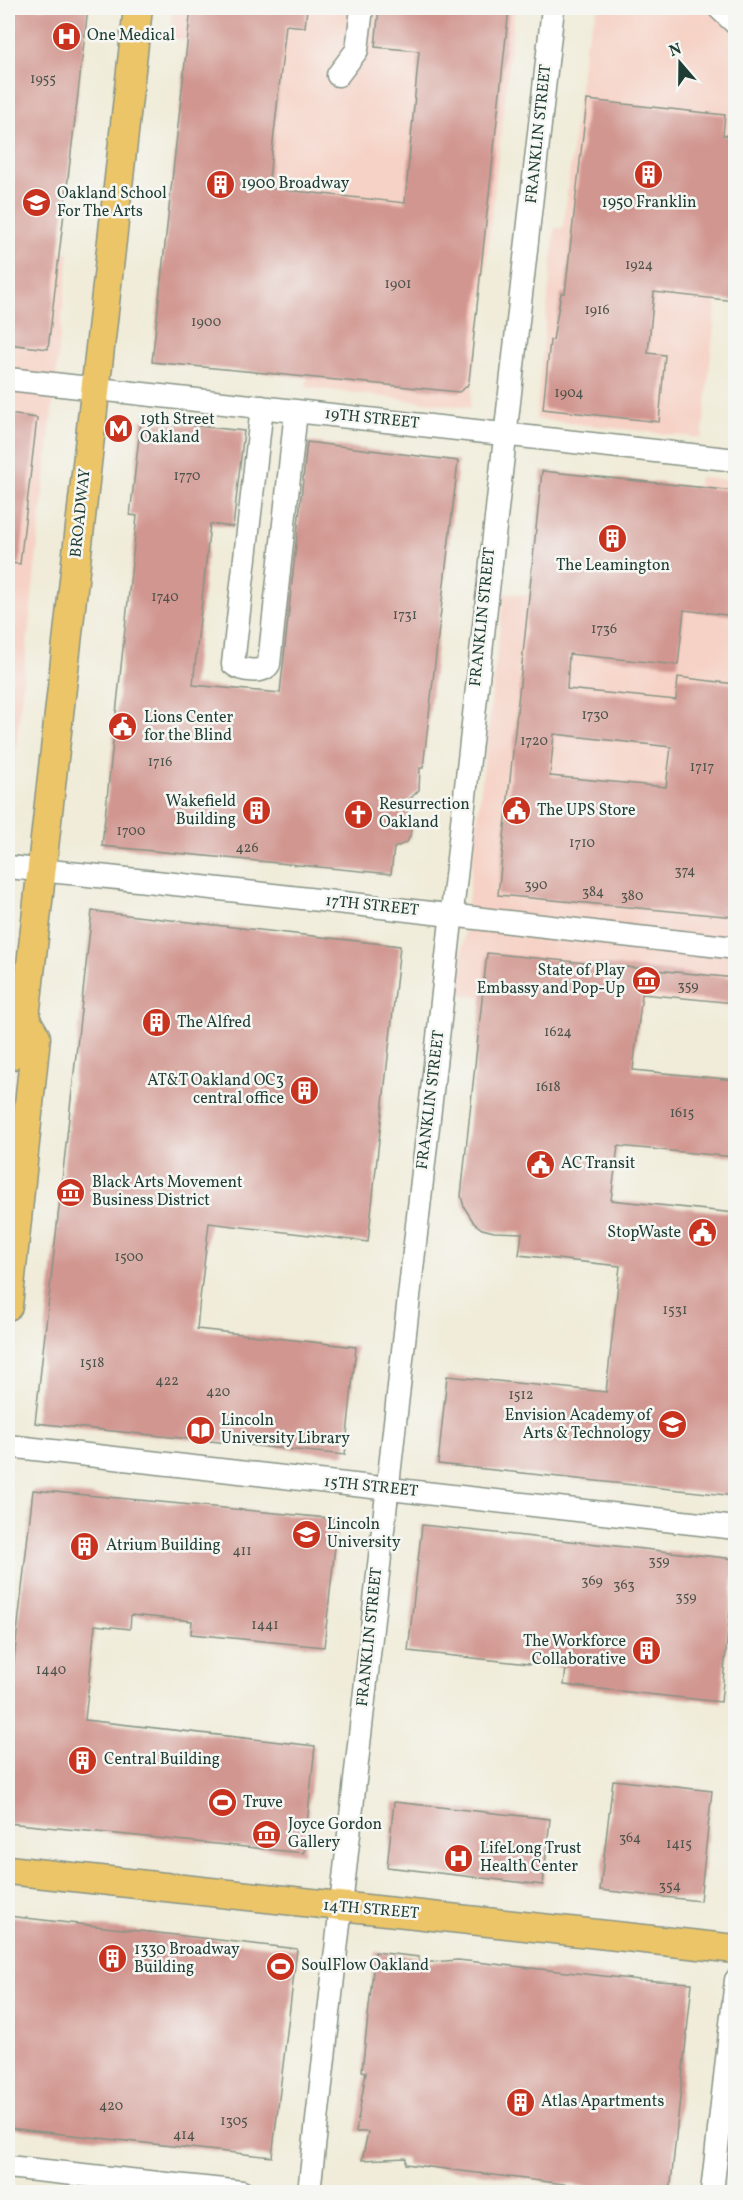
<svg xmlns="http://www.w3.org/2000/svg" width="743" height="2200" font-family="Vollkorn,serif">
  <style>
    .built { fill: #f6d1c5 }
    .building { fill: #d19690; fill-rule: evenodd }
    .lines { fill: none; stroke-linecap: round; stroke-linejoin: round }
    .minor-casing { stroke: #889486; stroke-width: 25 }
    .major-casing { stroke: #889486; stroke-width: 31 }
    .minor { stroke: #fff; stroke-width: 22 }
    .major { stroke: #ecc569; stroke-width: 28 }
    .labels { text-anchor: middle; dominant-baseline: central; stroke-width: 5; stroke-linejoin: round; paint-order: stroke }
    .number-label { font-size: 14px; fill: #4c534b }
    .poi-label { font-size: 16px; fill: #1f3d34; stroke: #f6f6f2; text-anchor: start }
    .street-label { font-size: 16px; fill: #1f3d34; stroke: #f6f6f2 }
  </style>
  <rect width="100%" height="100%" fill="#f6f6f2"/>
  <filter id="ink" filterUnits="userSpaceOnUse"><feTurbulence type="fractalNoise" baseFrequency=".0167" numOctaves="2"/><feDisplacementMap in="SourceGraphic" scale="12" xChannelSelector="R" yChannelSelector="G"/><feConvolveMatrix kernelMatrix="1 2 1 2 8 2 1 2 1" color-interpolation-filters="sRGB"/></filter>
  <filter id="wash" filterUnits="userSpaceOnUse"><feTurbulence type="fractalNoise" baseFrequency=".008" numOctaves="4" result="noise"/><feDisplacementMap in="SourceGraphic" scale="24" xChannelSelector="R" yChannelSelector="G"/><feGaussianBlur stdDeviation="1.35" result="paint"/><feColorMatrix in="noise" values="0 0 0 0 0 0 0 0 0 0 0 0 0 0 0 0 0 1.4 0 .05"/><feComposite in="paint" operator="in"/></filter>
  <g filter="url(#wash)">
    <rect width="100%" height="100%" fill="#f0ecd9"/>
    <path class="built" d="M172,8H515L470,408L306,387L327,195L268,188L283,50L169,38Z
      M598,8H735V249L711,247L722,253L702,438L536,419L555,228H563L585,45Z
      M8,151L69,158L59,252L69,253L8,822Z
      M699,477L735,481V683L678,678L661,837L735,845V1007L645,998L643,1013L457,994L504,593L683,610Z"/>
    <g id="blocks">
      <path class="building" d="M8,8H88L48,349L8,344Z
        M191,8H307L305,27L286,25L268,188L405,203L419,51L375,47L379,8H509L469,381L467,386L459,392L152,362Z
        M587,100L725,115L723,135L735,136V301L654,292L648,353L665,355L659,422L543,409L550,340H553L561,293H565Z
        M8,414L37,418L20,564L8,563Z
        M141,420L244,431L233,527L210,524L193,685L280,693L307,442L458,461L423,768H420L419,790L409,800L406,822L411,830L410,836L407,842L394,848L391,874L102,846L137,516L130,515Z
        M542,471L735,491V616L684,610L678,665L569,654L567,689L676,700L678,677L735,684V917L498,895ZM554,734L671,747L666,787L550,776Z
        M92,911L400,946L368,1242L209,1223L199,1307L197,1329L356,1347L345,1455L35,1423Z
        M487,953L735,978V1003L642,994L633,1070L735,1080V1157L618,1146L611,1200L735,1213V1496L438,1464L447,1376L606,1392L620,1266L519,1255L522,1233L494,1232L482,1229L474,1223L464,1207L461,1196Z
        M33,1490L338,1519L324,1647L191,1634L192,1621L131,1615L130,1629L95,1625L85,1720L315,1746L304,1853L8,1823V1713Z
        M422,1525L735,1559L721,1702L564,1685L566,1668L408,1651Z
        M613,1780L712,1791L700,1901L600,1890Z
        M394,1802L550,1819L543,1885L387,1867Z
        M8,1916L297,1949L272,2157L8,2128Z
        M375,1952L419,1957V1963L458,1960L640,1980L692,1983L670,2193H635L406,2164V2158L362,2160L368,2132H356L366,2072L362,2071Z"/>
    </g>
  </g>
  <g filter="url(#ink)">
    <use href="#blocks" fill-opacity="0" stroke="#889486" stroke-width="1.5"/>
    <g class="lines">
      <defs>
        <path id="minor" d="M719,8L736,24
          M338,75L357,50L362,8
          M8,379L736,460
          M262,407L233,664C241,671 263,674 269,664L296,411
          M8,867C251,890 493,921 736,948
          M8,1446L736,1528
          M8,2167L242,2192
          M309,2192L553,8
          M712,2192L736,1980"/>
        <path id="major" d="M8,1057L10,1036L25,1018
          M8,1306L36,1037L25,1018L138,8
          M8,1870L736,1949"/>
      </defs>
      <use href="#minor" class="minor-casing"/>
      <use href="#major" class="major-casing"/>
      <use href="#minor" class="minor"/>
      <use href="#major" class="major"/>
    </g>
  </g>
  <defs>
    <symbol id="hospital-disc" viewBox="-11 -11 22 22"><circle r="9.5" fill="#c8321e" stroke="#f6f6f2"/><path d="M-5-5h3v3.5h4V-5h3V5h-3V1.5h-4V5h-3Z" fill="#fff"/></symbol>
    <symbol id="building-disc" viewBox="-11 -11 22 22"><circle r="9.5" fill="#c8321e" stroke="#f6f6f2"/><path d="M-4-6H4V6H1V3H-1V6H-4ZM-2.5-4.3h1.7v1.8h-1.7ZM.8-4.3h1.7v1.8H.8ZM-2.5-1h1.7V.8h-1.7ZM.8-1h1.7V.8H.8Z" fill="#fff"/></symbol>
    <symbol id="school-disc" viewBox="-11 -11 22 22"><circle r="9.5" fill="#c8321e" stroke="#f6f6f2"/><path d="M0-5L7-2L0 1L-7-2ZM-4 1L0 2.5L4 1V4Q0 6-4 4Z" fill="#fff"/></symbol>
    <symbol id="metro-disc" viewBox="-11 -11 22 22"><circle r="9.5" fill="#c8321e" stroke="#f6f6f2"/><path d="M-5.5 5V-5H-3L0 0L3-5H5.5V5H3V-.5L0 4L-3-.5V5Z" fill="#fff"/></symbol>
    <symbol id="civic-disc" viewBox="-11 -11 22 22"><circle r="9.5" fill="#c8321e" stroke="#f6f6f2"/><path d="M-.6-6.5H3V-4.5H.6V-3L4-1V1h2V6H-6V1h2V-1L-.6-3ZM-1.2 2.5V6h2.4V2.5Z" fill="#fff"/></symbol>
    <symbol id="church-disc" viewBox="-11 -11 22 22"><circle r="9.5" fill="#c8321e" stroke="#f6f6f2"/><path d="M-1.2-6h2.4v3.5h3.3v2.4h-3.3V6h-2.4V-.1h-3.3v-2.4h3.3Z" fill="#fff"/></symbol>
    <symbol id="museum-disc" viewBox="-11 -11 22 22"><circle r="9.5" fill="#c8321e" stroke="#f6f6f2"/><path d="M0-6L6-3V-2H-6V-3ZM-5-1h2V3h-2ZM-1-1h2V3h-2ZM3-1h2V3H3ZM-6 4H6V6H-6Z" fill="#fff"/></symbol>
    <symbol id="library-disc" viewBox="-11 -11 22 22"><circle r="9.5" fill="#c8321e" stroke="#f6f6f2"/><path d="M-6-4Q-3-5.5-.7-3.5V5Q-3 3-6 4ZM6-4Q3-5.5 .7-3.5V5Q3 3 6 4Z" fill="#fff"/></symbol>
    <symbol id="university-disc" viewBox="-11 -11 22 22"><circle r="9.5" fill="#c8321e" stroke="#f6f6f2"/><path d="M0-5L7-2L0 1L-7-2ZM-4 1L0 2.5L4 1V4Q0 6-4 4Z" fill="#fff"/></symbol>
    <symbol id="stadium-disc" viewBox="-11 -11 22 22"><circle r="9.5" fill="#c8321e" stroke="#f6f6f2"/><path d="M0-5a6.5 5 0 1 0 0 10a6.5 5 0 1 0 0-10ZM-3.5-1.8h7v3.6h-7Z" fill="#fff"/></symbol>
  </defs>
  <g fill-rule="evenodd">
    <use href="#hospital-disc" x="50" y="20" width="33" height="33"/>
    <use href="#building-disc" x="632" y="158" width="33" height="33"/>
    <use href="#building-disc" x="204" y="168" width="33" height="33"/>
    <use href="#school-disc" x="20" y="186" width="33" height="33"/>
    <use href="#metro-disc" x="102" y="412" width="33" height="33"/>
    <use href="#building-disc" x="596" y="522" width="33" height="33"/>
    <use href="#civic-disc" x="106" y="710" width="33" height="33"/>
    <use href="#building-disc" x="240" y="794" width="33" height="33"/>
    <use href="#civic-disc" x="500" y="794" width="33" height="33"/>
    <use href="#church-disc" x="342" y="798" width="33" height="33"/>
    <use href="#museum-disc" x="630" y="964" width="33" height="33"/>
    <use href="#building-disc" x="140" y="1006" width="33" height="33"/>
    <use href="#building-disc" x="288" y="1074" width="33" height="33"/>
    <use href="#civic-disc" x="524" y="1148" width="33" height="33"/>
    <use href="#museum-disc" x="54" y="1176" width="33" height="33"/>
    <use href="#civic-disc" x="686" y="1216" width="33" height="33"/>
    <use href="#school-disc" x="656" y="1408" width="33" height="33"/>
    <use href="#library-disc" x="184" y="1414" width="33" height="33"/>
    <use href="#university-disc" x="290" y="1518" width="33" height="33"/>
    <use href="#building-disc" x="68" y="1530" width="33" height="33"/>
    <use href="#building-disc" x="630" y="1634" width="33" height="33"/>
    <use href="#building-disc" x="66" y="1744" width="33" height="33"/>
    <use href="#stadium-disc" x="206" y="1786" width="33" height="33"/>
    <use href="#museum-disc" x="250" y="1818" width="33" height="33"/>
    <use href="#hospital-disc" x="442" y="1842" width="33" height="33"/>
    <use href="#building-disc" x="96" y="1942" width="33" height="33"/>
    <use href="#stadium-disc" x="264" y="1950" width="33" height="33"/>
    <use href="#building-disc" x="504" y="2086" width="33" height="33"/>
  </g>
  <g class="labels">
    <g class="number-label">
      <text x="43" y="79">1955</text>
      <text x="639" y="265">1924</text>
      <text x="398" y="284">1901</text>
      <text x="597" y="310">1916</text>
      <text x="206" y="322">1900</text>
      <text x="569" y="393">1904</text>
      <text x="187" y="476">1770</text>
      <text x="165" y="597">1740</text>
      <text x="405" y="615">1731</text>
      <text x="604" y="629">1736</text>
      <text x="595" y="715">1730</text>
      <text x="534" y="741">1720</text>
      <text x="160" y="762">1716</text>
      <text x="702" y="767">1717</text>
      <text x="131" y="831">1700</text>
      <text x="582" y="843">1710</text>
      <text x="247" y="848">426</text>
      <text x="685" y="871">374</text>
      <text x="536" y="885">390</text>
      <text x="593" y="892">384</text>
      <text x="632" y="896">380</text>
      <text x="688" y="986">359</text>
      <text x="558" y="1032">1624</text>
      <text x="548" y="1087">1618</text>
      <text x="682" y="1113">1615</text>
      <text x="129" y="1257">1500</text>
      <text x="675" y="1310">1531</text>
      <text x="92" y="1363">1518</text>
      <text x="167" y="1381">422</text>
      <text x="218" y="1392">420</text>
      <text x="521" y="1395">1512</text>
      <text x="242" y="1551">411</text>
      <text x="659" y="1561">359</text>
      <text x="592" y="1581">369</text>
      <text x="624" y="1585">363</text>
      <text x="686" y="1597">359</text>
      <text x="265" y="1625">1441</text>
      <text x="51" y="1670">1440</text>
      <text x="630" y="1838">364</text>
      <text x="679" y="1844">1415</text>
      <text x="670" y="1886">354</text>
      <text x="111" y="2106">420</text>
      <text x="234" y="2121">1305</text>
      <text x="184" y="2135">414</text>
    </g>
    <g class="poi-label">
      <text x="87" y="36">One Medical</text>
      <text x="241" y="184">1900 Broadway</text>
      <text x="57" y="194">Oakland School<tspan x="57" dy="18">For The Arts</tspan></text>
      <text x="649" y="203" text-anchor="middle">1950 Franklin</text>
      <text x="140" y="420">19th Street<tspan x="140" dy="18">Oakland</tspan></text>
      <text x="613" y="566" text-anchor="middle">The Leamington</text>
      <text x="144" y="718">Lions Center<tspan x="144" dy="18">for the Blind</tspan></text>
      <text x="236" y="802" text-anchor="end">Wakefield<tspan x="236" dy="18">Building</tspan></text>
      <text x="379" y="805">Resurrection<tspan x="379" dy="18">Oakland</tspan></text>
      <text x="537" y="811">The UPS Store</text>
      <text x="625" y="971" text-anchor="end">State of Play<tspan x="625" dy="18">Embassy and Pop-Up</tspan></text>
      <text x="177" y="1023">The Alfred</text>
      <text x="284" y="1081" text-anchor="end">AT&amp;T Oakland OC3<tspan x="284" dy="18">central office</tspan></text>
      <text x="561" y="1164">AC Transit</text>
      <text x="92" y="1183">Black Arts Movement<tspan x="92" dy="18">Business District</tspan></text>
      <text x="681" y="1233" text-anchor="end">StopWaste</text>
      <text x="651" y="1416" text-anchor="end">Envision Academy of<tspan x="651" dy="18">Arts &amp; Technology</tspan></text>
      <text x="221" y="1421">Lincoln<tspan x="221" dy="18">University Library</tspan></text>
      <text x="327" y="1525">Lincoln<tspan x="327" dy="18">University</tspan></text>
      <text x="106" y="1546">Atrium Building</text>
      <text x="626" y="1642" text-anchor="end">The Workforce<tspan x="626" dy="18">Collaborative</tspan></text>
      <text x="104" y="1760">Central Building</text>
      <text x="243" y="1803">Truve</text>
      <text x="288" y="1825">Joyce Gordon<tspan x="288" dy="18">Gallery</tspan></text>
      <text x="480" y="1849">LifeLong Trust<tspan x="480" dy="18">Health Center</tspan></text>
      <text x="134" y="1950">1330 Broadway<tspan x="134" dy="18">Building</tspan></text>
      <text x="301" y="1966">SoulFlow Oakland</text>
      <text x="541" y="2102">Atlas Apartments</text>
    </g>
    <g class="street-label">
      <text transform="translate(539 134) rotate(-84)">FRANKLIN STREET</text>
      <text transform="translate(372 419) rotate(6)">19TH STREET</text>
      <text transform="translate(81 513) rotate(-84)">BROADWAY</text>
      <text transform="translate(483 617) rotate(-84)">FRANKLIN STREET</text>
      <text transform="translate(372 906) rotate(6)">17TH STREET</text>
      <text transform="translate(431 1100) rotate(-83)">FRANKLIN STREET</text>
      <text transform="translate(371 1487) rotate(6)">15TH STREET</text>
      <text transform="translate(370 1637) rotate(-84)">FRANKLIN STREET</text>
      <text transform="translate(371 1910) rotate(5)">14TH STREET</text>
    </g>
  </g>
  <rect width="743" height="2200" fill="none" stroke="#f6f6f2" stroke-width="30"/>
  <g transform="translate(680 63) rotate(340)" stroke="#f6f6f2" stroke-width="4.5" paint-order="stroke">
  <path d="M0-4.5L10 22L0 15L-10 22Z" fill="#1f3d34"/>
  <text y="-9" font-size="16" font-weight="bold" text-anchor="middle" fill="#1f3d34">N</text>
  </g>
</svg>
